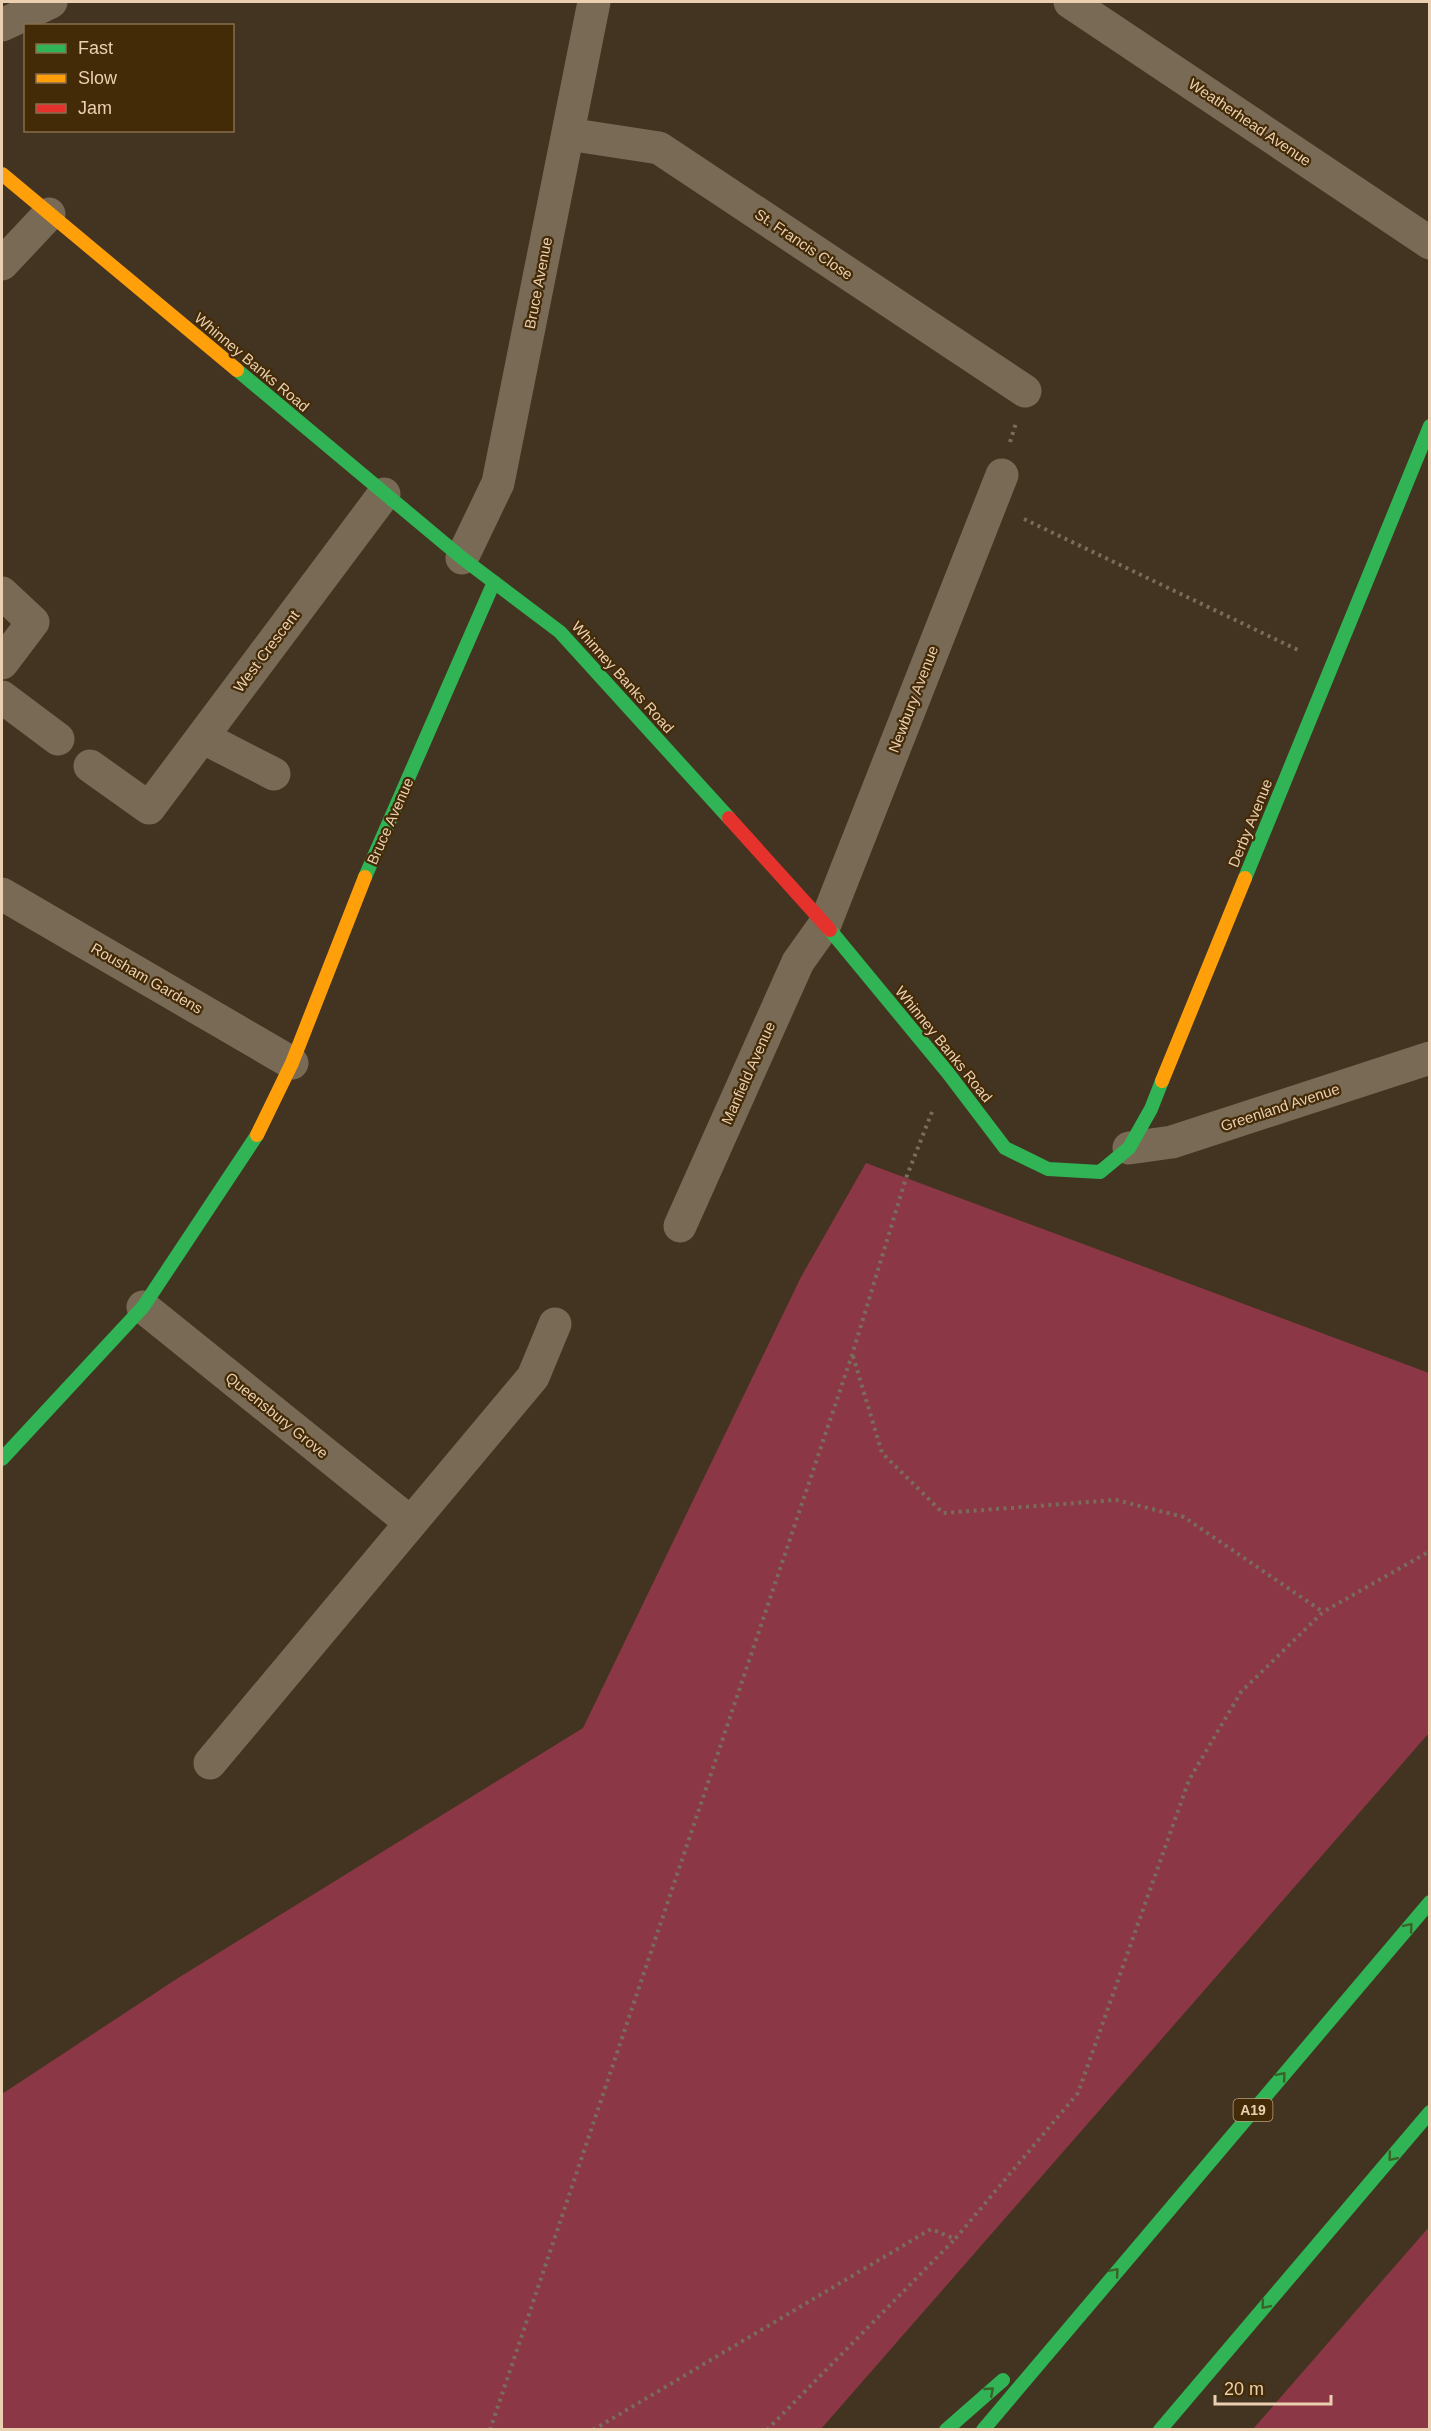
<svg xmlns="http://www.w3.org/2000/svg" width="1431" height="2431" font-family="Helvetica,sans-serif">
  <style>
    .green { fill: #8c3745 }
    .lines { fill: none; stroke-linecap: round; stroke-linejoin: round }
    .path { stroke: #7a6c5b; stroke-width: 4; stroke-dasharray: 3 4.5; stroke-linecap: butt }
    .street { stroke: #796a55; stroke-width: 33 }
    .fast { stroke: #30b455; stroke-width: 14 }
    .slow { stroke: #ff9f0a; stroke-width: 14 }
    .jam { stroke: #e5322d; stroke-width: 14 }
    .oneway { stroke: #3c6227 }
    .labels { text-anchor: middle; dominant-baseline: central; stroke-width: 4.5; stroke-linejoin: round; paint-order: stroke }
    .shield { fill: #442b08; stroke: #b89e7e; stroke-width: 1.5 }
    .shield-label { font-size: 14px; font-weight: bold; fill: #eacfb1 }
    .street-label { font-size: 15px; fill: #eacfb1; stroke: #442b08 }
  </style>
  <rect width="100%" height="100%" fill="#423421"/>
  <path class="green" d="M866,1163L1429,1373V1733L821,2429H2V2094L178,1978L583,1728L801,1277Z
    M1429,2227V2429H1253Z"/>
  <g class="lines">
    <path class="path" d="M1010,442L1016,423
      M1024,519L1298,650
      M853,1356L882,1453L943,1513L1116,1500L1184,1517L1323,1612
      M490,2430L852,1355L906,1178L932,1112
      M593,2430L931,2229L955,2239L1078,2093L1189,1780L1241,1692L1323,1612L1430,1551
      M767,2430L955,2239"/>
    <path class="street" d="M1070,2L1430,243
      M2,25L51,2
      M568,134L659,148L1025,391
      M2,264L49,214
      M462,558L498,483L594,2
      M2,593L33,622L2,663
      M2,697L58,739
      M202,737L274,774
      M90,766L149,808L384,494
      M2,894L292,1063
      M1129,1148L1172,1142L1430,1058
      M680,1226L798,962L825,924L1002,475
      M143,1307L410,1522
      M210,1763L533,1377L555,1324"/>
    <path class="fast" d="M237,370L462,558L560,632L729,818
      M365,877L494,582
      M1245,878L1430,426
      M830,930L948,1073L1005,1148L1048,1169L1100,1172L1129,1148L1151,1109L1162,1081
      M2,1459L143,1307L257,1135
      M946,2430L1003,2380
      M983,2430L1430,1902
      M1160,2430L1430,2112"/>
    <path class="slow" d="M2,174L237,370
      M1162,1081L1245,878
      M257,1135L292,1063L365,877"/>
    <path class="jam" d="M729,818L830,930"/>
  </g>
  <defs><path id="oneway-chevron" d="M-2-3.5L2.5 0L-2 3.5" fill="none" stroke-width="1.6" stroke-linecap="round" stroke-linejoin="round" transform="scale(1.5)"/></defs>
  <g class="oneway">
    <use href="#oneway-chevron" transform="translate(1409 1927) rotate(-50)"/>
    <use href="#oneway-chevron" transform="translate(1282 2076) rotate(-50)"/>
    <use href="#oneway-chevron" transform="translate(1392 2157) rotate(130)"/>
    <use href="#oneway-chevron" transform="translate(1115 2272) rotate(-50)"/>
    <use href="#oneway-chevron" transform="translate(1265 2305) rotate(130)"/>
    <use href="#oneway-chevron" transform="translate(990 2391) rotate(-41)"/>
  </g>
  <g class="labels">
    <rect class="shield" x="1233.5" y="2099" width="39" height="22" rx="4.5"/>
    <g class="shield-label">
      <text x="1253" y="2110">A19</text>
    </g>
    <g class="street-label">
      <text transform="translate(1250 122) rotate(34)">Weatherhead Avenue</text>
      <text transform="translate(804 244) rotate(34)">St. Francis Close</text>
      <text transform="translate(538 283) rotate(-79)">Bruce Avenue</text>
      <text transform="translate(252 362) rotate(40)">Whinney Banks Road</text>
      <text transform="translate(266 651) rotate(-53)">West Crescent</text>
      <text transform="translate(623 677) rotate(48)">Whinney Banks Road</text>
      <text transform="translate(913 699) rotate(-69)">Newbury Avenue</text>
      <text transform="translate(390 821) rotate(-66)">Bruce Avenue</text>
      <text transform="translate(1250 823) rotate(-68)">Derby Avenue</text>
      <text transform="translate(147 978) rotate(30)">Rousham Gardens</text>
      <text transform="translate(944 1044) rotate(51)">Whinney Banks Road</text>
      <text transform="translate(748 1073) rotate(-66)">Manfield Avenue</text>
      <text transform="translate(1280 1107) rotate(-18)">Greenland Avenue</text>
      <text transform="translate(277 1415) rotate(39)">Queensbury Grove</text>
    </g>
  </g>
  <rect width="1431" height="2431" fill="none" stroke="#eacfb1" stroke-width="6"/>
  <rect x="24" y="24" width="210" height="108" fill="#442b08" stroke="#866d4c" stroke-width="1.5"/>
  <rect x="36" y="44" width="30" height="9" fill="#30b455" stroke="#866d4c" stroke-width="1.5"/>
  <text x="78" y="54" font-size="18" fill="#eacfb1">Fast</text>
  <rect x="36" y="74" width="30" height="9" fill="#ff9f0a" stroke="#866d4c" stroke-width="1.5"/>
  <text x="78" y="84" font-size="18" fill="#eacfb1">Slow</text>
  <rect x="36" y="104" width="30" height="9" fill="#e5322d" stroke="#866d4c" stroke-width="1.5"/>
  <text x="78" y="114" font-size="18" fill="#eacfb1">Jam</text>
  <path d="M1215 2395v9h116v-9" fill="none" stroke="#eacfb1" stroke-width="3"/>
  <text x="1224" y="2395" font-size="18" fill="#eacfb1" stroke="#442b08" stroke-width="4.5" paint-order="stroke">20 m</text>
</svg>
